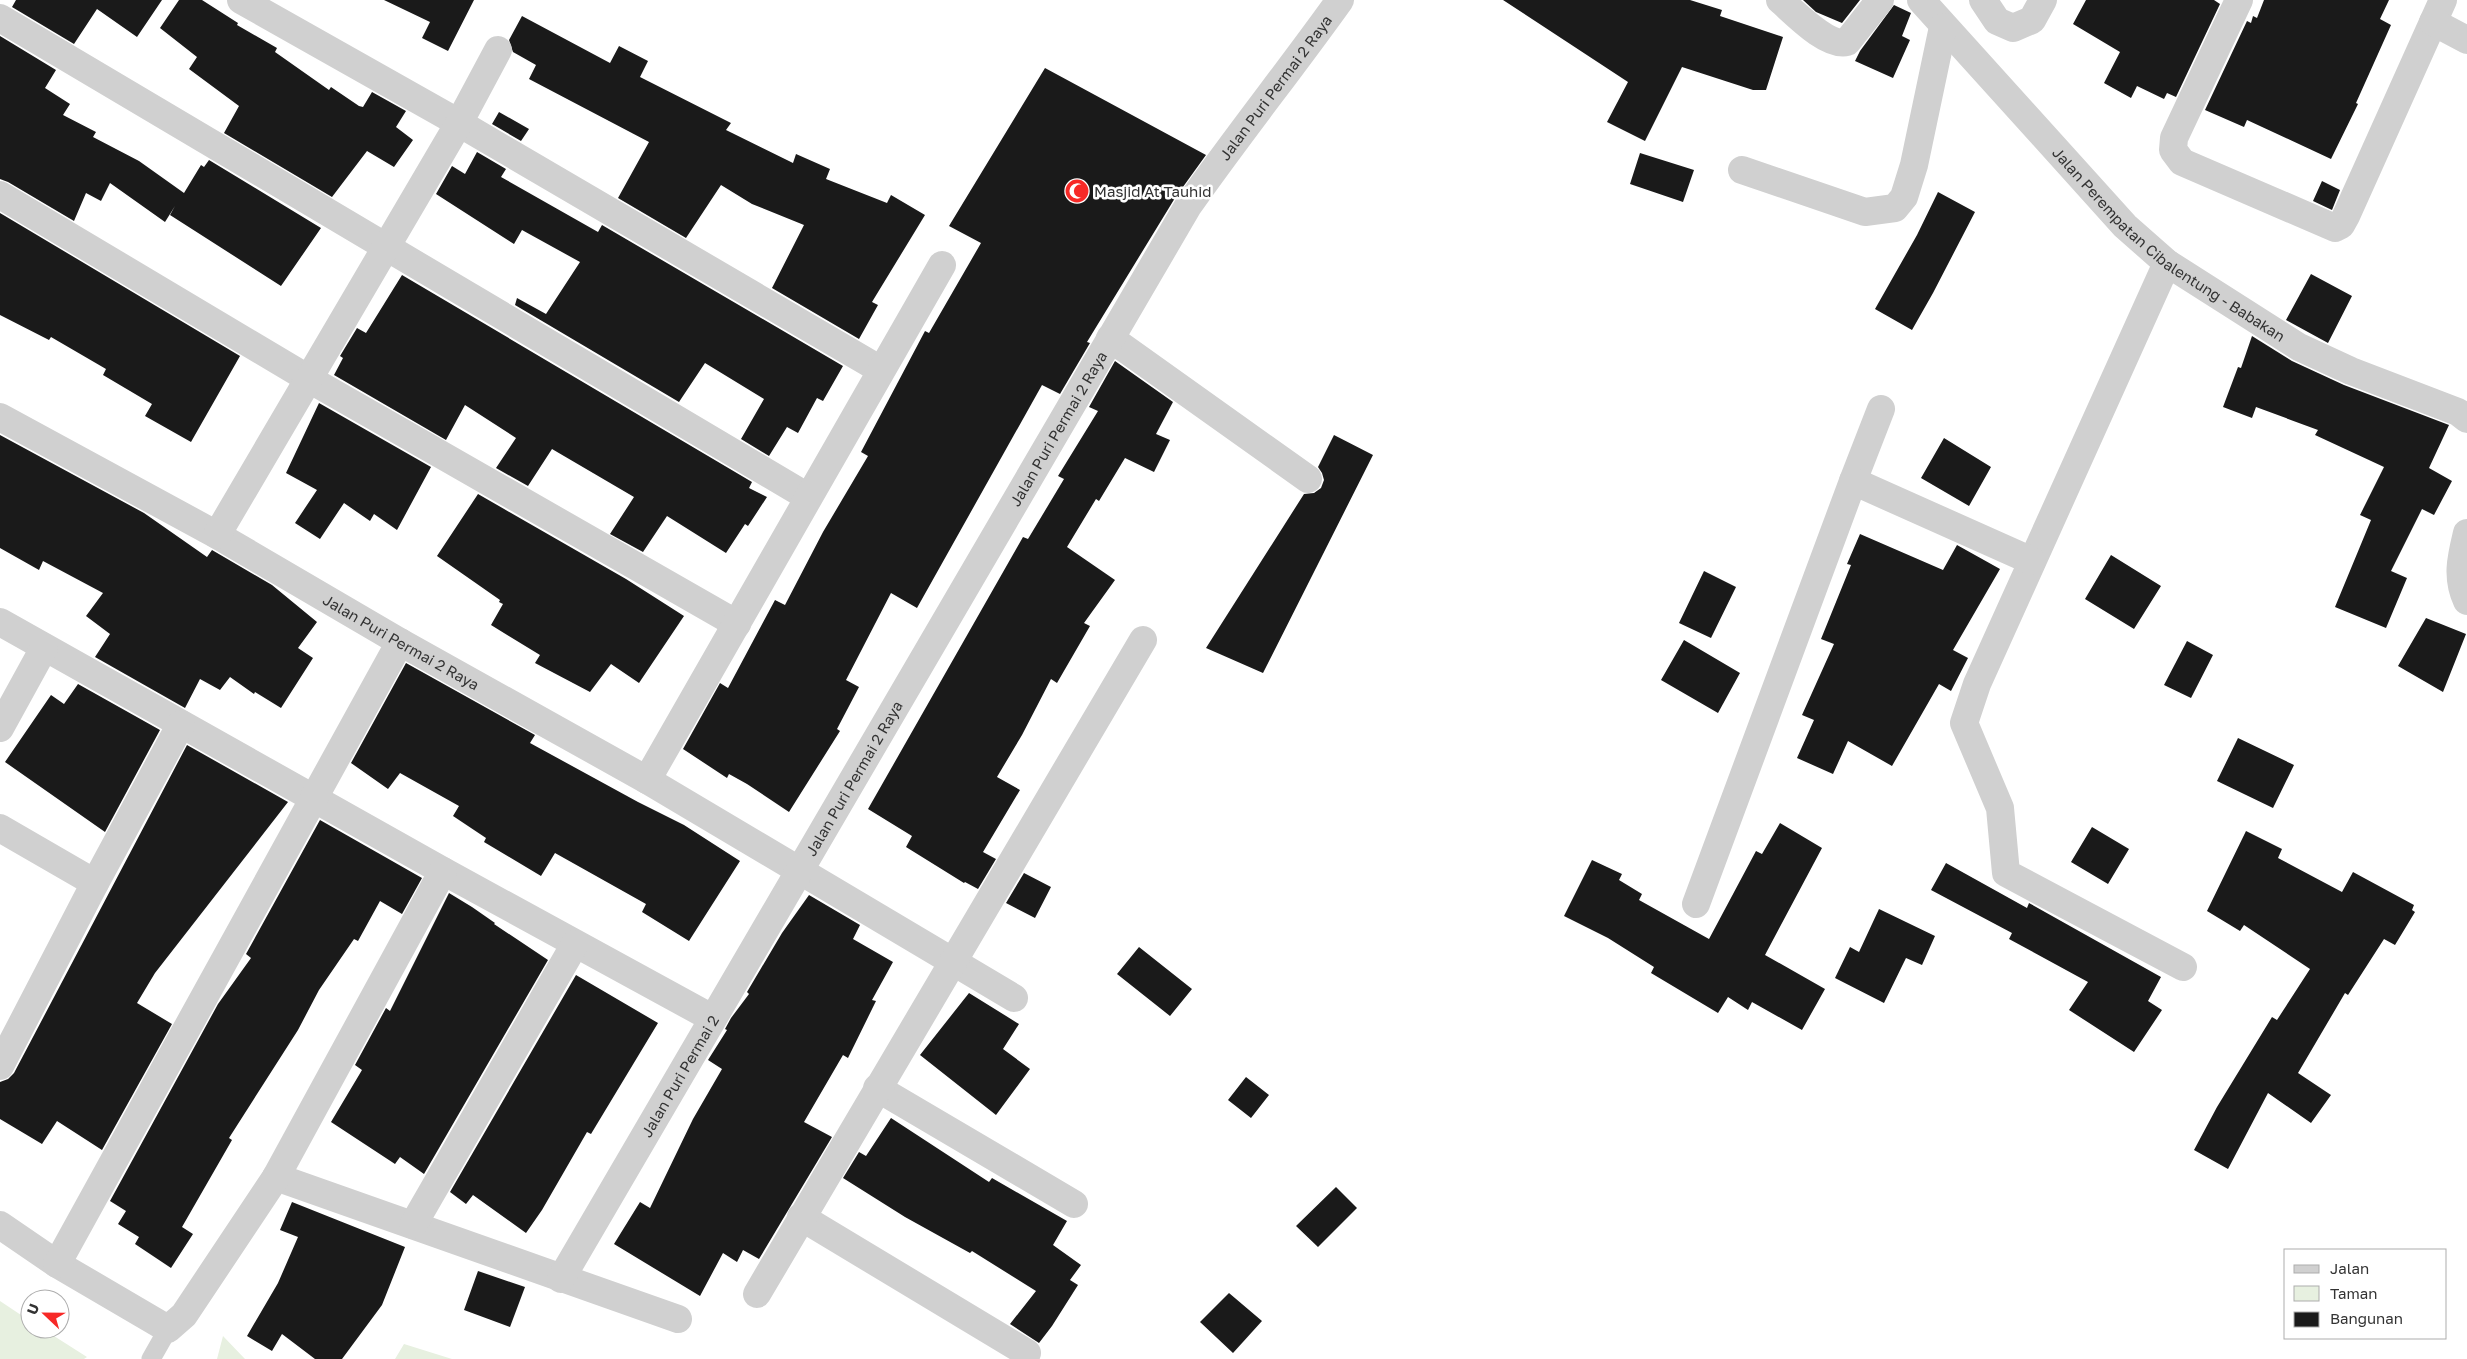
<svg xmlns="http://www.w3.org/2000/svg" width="2467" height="1359" font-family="'Golos Text',sans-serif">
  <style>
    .green { fill: #e7f0e0 }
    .building { fill: #1a1a1a }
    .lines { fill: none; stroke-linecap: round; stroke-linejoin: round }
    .lane { stroke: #d0d0d0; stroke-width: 19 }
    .street { stroke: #d0d0d0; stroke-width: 28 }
    .labels { text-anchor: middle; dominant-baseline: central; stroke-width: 5; stroke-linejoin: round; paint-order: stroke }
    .street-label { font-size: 15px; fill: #333; stroke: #fff }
    .poi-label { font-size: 15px; fill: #333; stroke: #fff; text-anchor: start }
  </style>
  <rect width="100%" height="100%" fill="#fff"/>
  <path class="green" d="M0,1301L30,1321V1329H43L87,1357L84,1359H0Z
    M223,1336L245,1359H217Z
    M404,1344L452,1359H395Z"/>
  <path class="building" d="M16,0H162L137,37L97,9L74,44L12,7Z
    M179,0H202L238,23L237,25L277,48L275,52L329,90L331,87L359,106L363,107L372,92L406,111L396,127L413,140L394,167L367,151L332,197L224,133L239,106L189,69L197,57L160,28Z
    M384,0H474L448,51L422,38L430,22Z
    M1503,0H1690L1722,10L1720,16L1783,37L1766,90H1753L1682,67L1645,141L1607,122L1628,82Z
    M1803,0H1860L1842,23L1816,12Z
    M2086,0H2214L2220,4L2176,97L2167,93L2164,99L2137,86L2131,98L2104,83L2120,52L2073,24Z
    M2264,0H2389L2380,19L2391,25L2356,103L2358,104L2331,159L2247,120L2244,127L2205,110L2247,21L2251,23L2253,16L2257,18Z
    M1894,5L1911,13L1902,36L1910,40L1893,78L1855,61L1860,51Z
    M522,16L610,63L619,46L648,61L640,77L731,123L726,130L793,163L796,154L830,169L826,179L887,203L891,195L925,215L872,302L878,305L859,339L772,288L804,225L752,204L721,185L686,238L618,198L649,142L529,79L536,65L513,52L509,40Z
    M0,36L56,70L45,88L70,104L63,115L96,132L93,137L139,161L184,193L201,165L204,167L209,160L321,228L281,286L170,215L175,206L165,222L110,183L101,201L86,193L74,221L8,182L0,179Z
    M1045,68L1206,155L1175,198L1087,342L1090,343L1060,394L1042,385L917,608L891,593L846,680L859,687L837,729L840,731L789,812L747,784L729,774L727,778L683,749L720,683L728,688L775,600L785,605L823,532L868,456L861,452L925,331L929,333L981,243L949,226Z
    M499,112L529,129L521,141L492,124Z
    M477,152L506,169L501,177L598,232L602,225L843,366L823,401L817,398L798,433L787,427L769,456L741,439L764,399L705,363L679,402L515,305L517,298L546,314L580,262L522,230L514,244L436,194L452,166L465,174Z
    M1640,153L1694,170L1683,202L1630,184Z
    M2322,181L2340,190L2332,210L2313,201Z
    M1938,192L1975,212L1933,293L1912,330L1875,309L1917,235Z
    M0,213L240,356L191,442L145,416L152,404L103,375L106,369L51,337L49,340L0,315Z
    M2311,274L2352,296L2328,343L2286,320Z
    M402,275L752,482L749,488L767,497L748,526L745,524L726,553L667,516L643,552L610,534L634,497L552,449L528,486L496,468L516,438L465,405L446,440L334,375L343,358L340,356L357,328L366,333Z
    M2252,336L2292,361L2344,385L2449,425L2429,468L2452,481L2434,515L2422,509L2391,571L2407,578L2386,628L2335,607L2371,520L2360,515L2384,467L2315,435L2318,430L2256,407L2252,418L2223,407L2238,367L2241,368Z
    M1115,361L1173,402L1156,434L1170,440L1154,472L1125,458L1099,501L1096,499L1067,547L1115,580L1084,623L1090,626L1057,683L1051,679L1022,735L997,777L1020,790L983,852L996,859L978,889L965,882L964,883L906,847L912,836L868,809L1023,537L1028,539L1064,479L1058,476L1098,411L1089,407Z
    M319,403L431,467L397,530L374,514L370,521L344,503L320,539L295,523L317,490L286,473Z
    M0,435L144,513L207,557L212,550L272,585L317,622L298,648L313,658L281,708L255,692L254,694L230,677L220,690L200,679L185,708L95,657L110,634L86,616L103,593L43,561L39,570L0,548Z
    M1334,435L1373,455L1263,673L1206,648L1304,494L1314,493L1321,488L1324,480L1322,473L1318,467Z
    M1944,438L1991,467L1969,506L1921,478Z
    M478,494L626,579L684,616L639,683L611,664L590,692L535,663L540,655L491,625L503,604L499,602L500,600L437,556Z
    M1860,534L1943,570L1957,545L2000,569L1953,650L1968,658L1951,691L1939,684L1892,766L1848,741L1833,774L1797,758L1814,720L1802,715L1834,644L1821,639L1851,565L1847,564Z
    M2111,555L2161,586L2134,629L2085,599Z
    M1704,571L1736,587L1711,638L1679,623Z
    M2426,618L2466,634L2443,692L2398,666Z
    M1684,640L1740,673L1718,713L1661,680Z
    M2187,641L2213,655L2191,698L2164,685Z
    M406,663L535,735L530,743L638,802L684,825L740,861L689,941L642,912L646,904L555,853L541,876L484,842L486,838L453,816L459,806L400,773L388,789L351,763Z
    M78,684L160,730L105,832L5,762L51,695L64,704Z
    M2238,738L2294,765L2273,808L2217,781Z
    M187,745L288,802L155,973L137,1003L172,1024L102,1150L57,1121L42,1144L0,1119V1082L8,1079L14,1073Z
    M320,820L422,878L402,914L380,901L358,941L354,939L319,990L298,1030L229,1138L232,1140L182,1227L193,1234L171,1268L135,1244L139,1237L118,1224L126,1211L110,1201L218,1004L251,958L246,954Z
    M1780,823L1822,848L1765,955L1825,989L1802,1030L1752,1002L1748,1010L1728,997L1718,1013L1651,973L1654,967L1608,938L1564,916L1592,860L1622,874L1619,880L1642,894L1639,900L1709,939L1756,851L1762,854Z
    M2092,827L2129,849L2108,884L2071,862Z
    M2246,831L2282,849L2278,858L2342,892L2353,872L2414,905L2412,910L2415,912L2395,945L2384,939L2348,995L2345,993L2298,1073L2331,1095L2311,1123L2268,1093L2228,1169L2194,1150L2217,1107L2272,1017L2277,1020L2310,969L2244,925L2240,931L2207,911Z
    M1946,863L2027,908L2029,903L2161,977L2148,1001L2162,1010L2134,1052L2069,1010L2088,982L2009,939L2012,933L1931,890Z
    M1024,873L1051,887L1035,918L1006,903Z
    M449,893L472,907L495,923L494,924L548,960L424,1174L400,1157L395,1164L331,1122L362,1070L355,1065L386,1008L390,1011Z
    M809,895L860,925L853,939L893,962L872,1000L876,1001L848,1058L843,1055L804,1122L832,1137L759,1259L743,1250L737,1262L723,1253L700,1296L614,1244L640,1202L650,1208L693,1119L722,1069L708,1060L727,1030L725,1029L731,1018L749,994L747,992L782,933Z
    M1879,909L1935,936L1922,965L1906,958L1884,1003L1835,978L1850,947L1859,952Z
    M1139,947L1192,989L1170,1016L1117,974Z
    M576,975L658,1023L591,1134L587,1132L542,1210L526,1233L473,1195L466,1204L450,1192Z
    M969,993L1019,1024L1003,1049L1030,1069L996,1115L920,1055Z
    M1246,1077L1269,1095L1251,1118L1228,1100Z
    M891,1118L989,1182L992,1178L1067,1221L1053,1245L1081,1265L1070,1280L1078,1285L1052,1326L1039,1343L1010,1324L1036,1291L972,1251L970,1253L905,1217L843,1178L859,1152L866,1156Z
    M1336,1187L1357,1208L1318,1247L1296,1226Z
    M292,1202L405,1247L382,1305L342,1359H315L282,1334L272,1351L247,1336L278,1283L298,1237L280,1230Z
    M478,1271L525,1287L510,1327L464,1310Z
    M1229,1293L1262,1321L1233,1353L1200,1322Z"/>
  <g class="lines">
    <path class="lane" d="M151,1359L168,1329"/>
    <g class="street">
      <path d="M241,0L459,123L881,370"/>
      <path d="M1780,0C1795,13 1827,47 1847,42L1880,0"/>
      <path id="s1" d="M1921,0L2125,226L2167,263L2299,347L2351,371L2458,412L2467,419"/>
      <path d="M1983,0L1997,21L2013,28L2032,20L2043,0"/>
      <path d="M2239,0L2174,138L2173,150L2182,162L2335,228L2341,225L2346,216L2443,0"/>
      <path d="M0,18L808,497"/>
      <path d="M2433,22L2467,40"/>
      <path d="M1742,170L1865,212L1895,208L1904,197L1914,165L1943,27"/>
      <path d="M0,195L309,379L737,624"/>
      <path d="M2167,263L1977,684L1964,723L2000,808L2006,873L2183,967"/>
      <path d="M1110,338L1308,479"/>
      <path id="s2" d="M0,417L217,535L400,642L647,780L1014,998"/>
      <path d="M1853,481L1881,409"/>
      <path d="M2467,533C2461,558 2456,577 2467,601"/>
      <path d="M217,535L459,123L498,50"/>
      <path d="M0,622L443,871L712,1018"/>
      <path d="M0,728L44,648"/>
      <path d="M647,780L942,265"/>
      <path d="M0,828L95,883"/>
      <path d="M1696,904L1853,481L2032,561"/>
      <path d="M0,1066L95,883L181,724"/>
      <path d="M877,1088L1074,1204"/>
      <path d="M276,1177L678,1319"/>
      <path d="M801,1217L1027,1353"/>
      <path d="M0,1225L57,1264L168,1329L184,1315L276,1177L443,871"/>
      <path d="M413,1225L575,944"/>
      <path d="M57,1264L400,642"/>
      <path id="s3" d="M561,1279L1188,206C1237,136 1290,70 1340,0"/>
      <path d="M757,1294L1143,640"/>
    </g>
  </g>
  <defs>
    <symbol id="mosque-disc" viewBox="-11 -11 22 22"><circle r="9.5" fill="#f72927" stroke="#fff"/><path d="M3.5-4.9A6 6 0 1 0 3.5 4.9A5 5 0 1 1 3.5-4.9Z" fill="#fff"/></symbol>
  </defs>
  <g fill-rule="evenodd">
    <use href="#mosque-disc" x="1063" y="177" width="28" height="28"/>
  </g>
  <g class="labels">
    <g class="street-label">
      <text stroke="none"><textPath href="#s3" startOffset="1390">Jalan Puri Permai 2 Raya</textPath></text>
      <text stroke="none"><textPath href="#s1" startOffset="350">Jalan Perempatan Cibalentung - Babakan</textPath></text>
      <text stroke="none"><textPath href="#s3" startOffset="985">Jalan Puri Permai 2 Raya</textPath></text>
      <text stroke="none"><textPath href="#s2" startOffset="460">Jalan Puri Permai 2 Raya</textPath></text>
      <text stroke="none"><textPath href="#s3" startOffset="580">Jalan Puri Permai 2 Raya</textPath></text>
      <text stroke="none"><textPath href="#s3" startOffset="235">Jalan Puri Permai 2</textPath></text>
    </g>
    <g class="poi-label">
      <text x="1094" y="191">Masjid At Tauhid</text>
    </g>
  </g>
  <rect x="2284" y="1249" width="162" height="90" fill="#ffffff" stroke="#adadad"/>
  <rect x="2294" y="1265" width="25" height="8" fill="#d0d0d0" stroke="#adadad"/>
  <text x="2330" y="1274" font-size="15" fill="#333333">Jalan</text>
  <rect x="2294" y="1286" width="25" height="15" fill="#e7f0e0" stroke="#adadad"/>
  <text x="2330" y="1299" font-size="15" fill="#333333">Taman</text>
  <rect x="2294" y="1312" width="25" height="15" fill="#1a1a1a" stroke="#adadad"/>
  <text x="2330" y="1324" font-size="15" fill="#333333">Bangunan</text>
  <g transform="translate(45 1314) rotate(292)"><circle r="24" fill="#ffffff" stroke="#adadad"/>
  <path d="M0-4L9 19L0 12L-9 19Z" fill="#f72927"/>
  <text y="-8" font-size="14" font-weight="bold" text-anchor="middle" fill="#333333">U</text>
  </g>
</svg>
